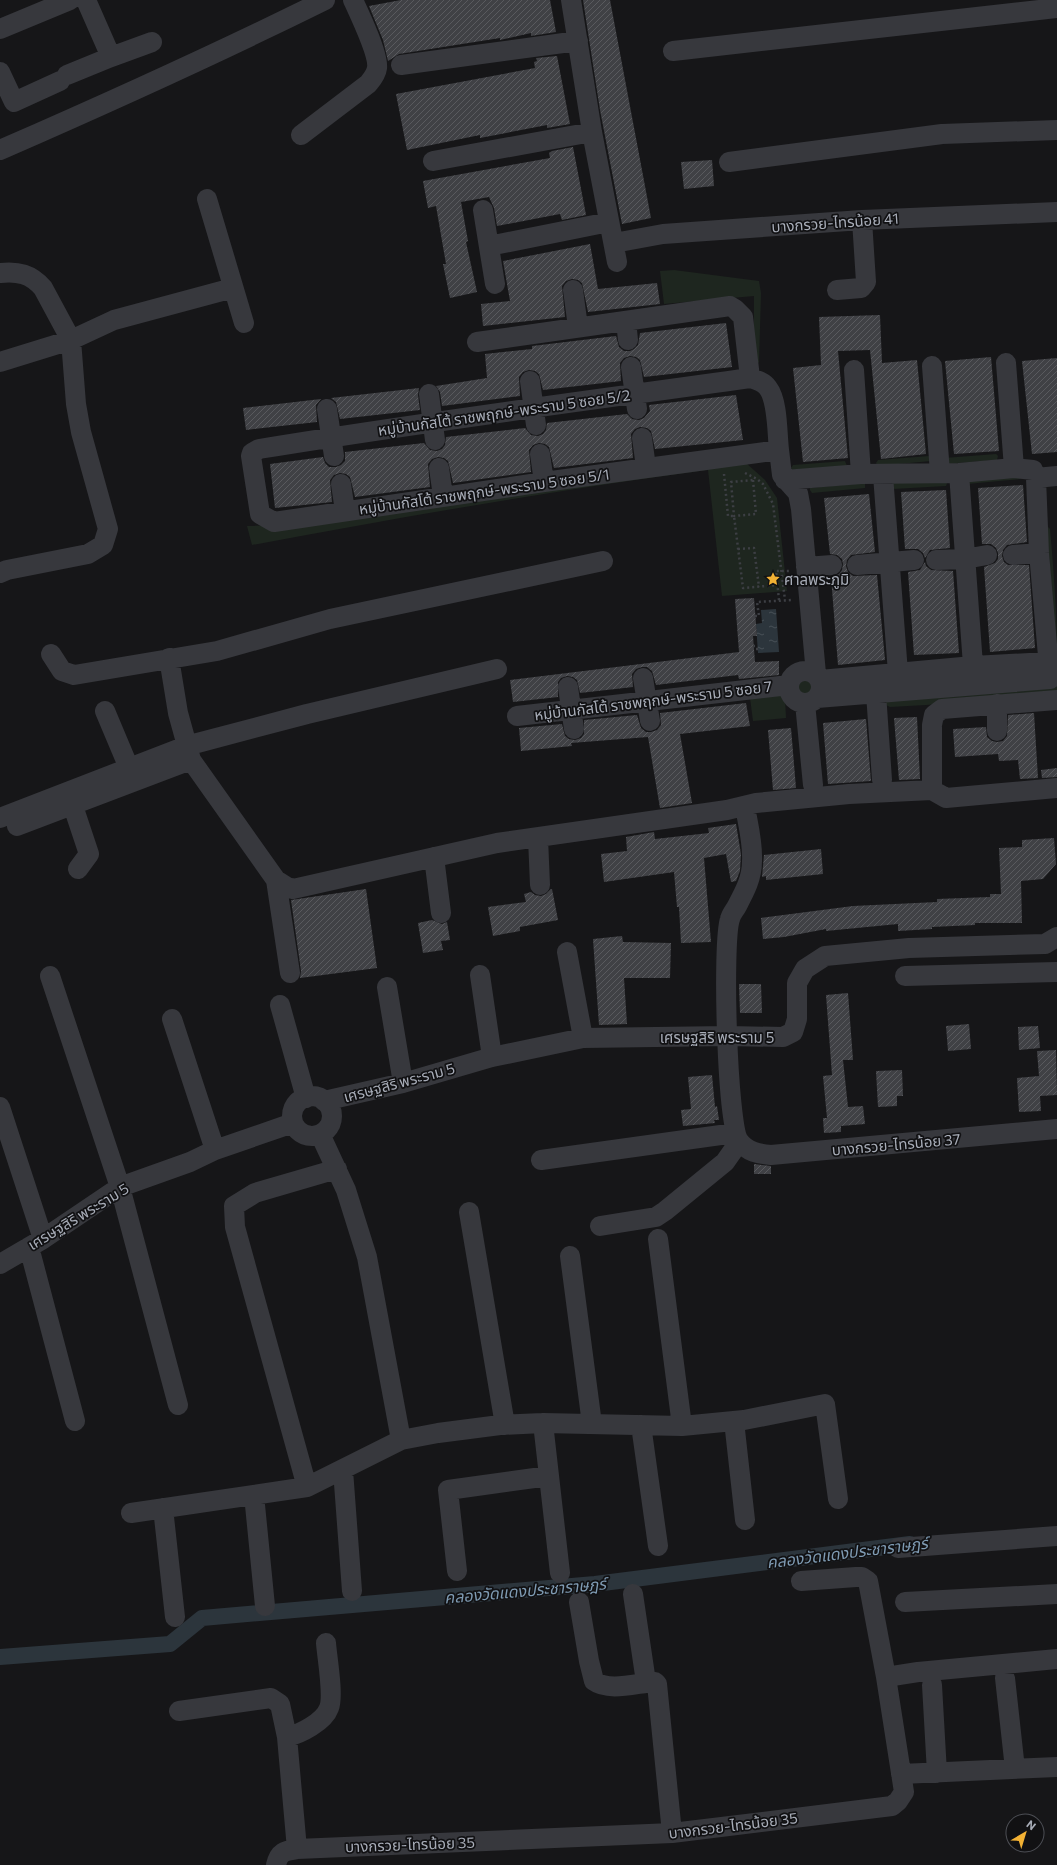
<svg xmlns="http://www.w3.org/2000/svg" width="1057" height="1865" font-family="Commissioner,'Noto Sans Thai',sans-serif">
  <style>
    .grass { fill: #1e261f }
    .water { fill: url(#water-ripples) }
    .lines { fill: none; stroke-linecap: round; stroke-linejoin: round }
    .canal { stroke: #2c353c; stroke-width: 16 }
    .building { fill: url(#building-hatch) }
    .path { stroke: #3d3f44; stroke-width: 2.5; stroke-dasharray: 2 3; stroke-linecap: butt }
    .minor { stroke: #37383d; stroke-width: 20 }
    .labels { text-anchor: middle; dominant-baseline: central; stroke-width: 3.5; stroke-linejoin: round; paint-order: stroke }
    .street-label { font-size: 15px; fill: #a8adb8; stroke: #111113 }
    .poi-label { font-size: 15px; fill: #a8adb8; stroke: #111113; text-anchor: start }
    .water-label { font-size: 16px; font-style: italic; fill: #7f9bb3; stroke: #111113 }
  </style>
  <defs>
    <pattern id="water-ripples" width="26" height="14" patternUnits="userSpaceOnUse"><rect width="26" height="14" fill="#2c353c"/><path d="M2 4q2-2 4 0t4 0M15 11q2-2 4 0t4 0" fill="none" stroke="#485056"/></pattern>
    <pattern id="building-hatch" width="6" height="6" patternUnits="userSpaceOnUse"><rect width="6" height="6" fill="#404145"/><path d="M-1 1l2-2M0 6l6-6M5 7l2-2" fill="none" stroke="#595a5e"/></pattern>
  </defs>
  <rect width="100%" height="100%" fill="#161618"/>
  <path class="grass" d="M674,270L759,281L761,293L759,363L754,358V296L664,304L660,271Z
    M996,454L998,456L997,460L944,464V458Z
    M929,456L931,461L878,466L876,463L878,460Z
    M845,461L847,466L792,470L791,468L793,465Z
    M746,463L765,480L777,498L787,591L722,596L708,470C555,490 403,517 252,545L247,526L280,525Z
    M1021,478L1020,479L967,484L965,479Z
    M865,483V488L812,493L810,490V488Z
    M892,483H947L946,486L893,489Z
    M1048,527L1050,529C1054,572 1057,616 1057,659L1047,528Z
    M796 687a9 9 0 1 1 18 0a9 9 0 1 1-18 0Z
    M1057,685V693L926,705L890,707L886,705V700Z
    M779,694L785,699L786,718L753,721L750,698Z"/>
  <path class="water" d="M776,609L779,652L758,653L756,624L762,623L761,610Z"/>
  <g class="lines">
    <path class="canal" d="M0,1657L170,1644L202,1618L595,1584L910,1544"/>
  </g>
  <path class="building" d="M401,0H550L556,32L531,36V33L500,40V38L399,54L388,61L383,40L369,6Z
    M583,0H610L651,218L622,224L600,110Z
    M557,56L570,124L547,128V125L480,138V135L407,150L396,94L535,68L534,62L537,61L536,58Z
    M573,147L586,215L562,220L560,214L497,226L494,208L489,197L461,202L468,241L466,242L477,292L450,298L443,264H446L436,206L428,208L423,181L550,158L549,153L552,151Z
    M712,160L714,186L684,189L681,162Z
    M590,244L598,289L657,283L660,304L588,312L582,283L578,280L572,279L566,281L562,286L565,317L483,326L481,304L510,301L503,261Z
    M880,315L882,363L917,360L926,454L881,459L870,350L838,351L848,458L803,462L793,368L821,365L819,317Z
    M726,323L732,367L644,377L640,360L636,357L630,356L624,358L620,363L621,381L543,390L539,374L535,371L529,370L523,372L519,377L520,396L442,406L440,392L436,386L487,378L485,354L532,349V346L616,336L619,347L624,351H630L634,349L638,345L640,333Z
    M991,357L999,451L954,454L945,361Z
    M1057,358V452L1032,454L1022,361Z
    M419,388L418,395L420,410L340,419L336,402L331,398Z
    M736,395L743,440L655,449L651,431L647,428L640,427L635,429L631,434L633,458L554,468L549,447L545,444L539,443L533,445L529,450L531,472L453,483L448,461L444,458L438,457L432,459L428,464L430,487L355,497L350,477L346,474L340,473L334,475L330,480L332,502L275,508L270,464L323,457L325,463L329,467H336L341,465L345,461V452L424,443L430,450L437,451L442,449L445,445L446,437L525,428L531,435L538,436L543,434L546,430L547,423L627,414L632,419L639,420L644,418L650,411L649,405Z
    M321,399L316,405L317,422L246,430L243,408Z
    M1023,485L1027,542L1007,545L1003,550L1002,556L1004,562L1008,565H1029L1035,648L990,652L984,567L995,563L998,559V553L996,548L991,544H982L978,488Z
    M946,490L950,548L930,550L925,558L923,553L918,549H905L901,492Z
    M869,494L875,552L851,555L847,560L846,566L848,572L853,576L877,575L885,660L838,665L831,577L839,574L842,570L843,564L842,559L837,555L830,554L824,498Z
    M925,562L926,566L931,570L953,571L959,653L914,655L908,572L920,570Z
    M754,598L757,636H753L755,662L779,661V675L739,679L738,675L656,685L652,671L647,667H642L636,669L632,674L633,687L580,693L577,680L573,677L567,676L561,678L558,682V697L513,702L510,680L739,652L735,599Z
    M746,703L750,726L680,734L692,803L660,808L648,737L571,743L572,746L521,751L519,728L562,724L565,736L569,739L575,740L581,738L584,734V720L637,715L641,728L646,732H651L657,730L661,725L660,713Z
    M1034,713L1038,778L1020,779L1018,760L999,761L998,754L955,757L953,729L986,727L987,737L992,741L997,742L1003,741L1007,736L1008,715Z
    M917,717L920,779L899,780L894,718Z
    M866,719L871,781L828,784L823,723Z
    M791,728L796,788L773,790L768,730Z
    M1057,768V777L1042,778L1041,770Z
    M736,824L741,854L740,871L736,881L731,882L726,854L704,858L711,942L681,943L679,907H677L674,872L604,882L601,854L627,851L626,837L654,832L655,839L709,833L708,828Z
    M1054,838L1056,864L1043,879L1021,881L1022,923H975V925L932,927V929L898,931V924L826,931V929L784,937L763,939L761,918L853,906L937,902V899L990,897V894H1001L999,848L1022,847V840Z
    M821,849L823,874L766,880V876L762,877L764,855Z
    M366,889L377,968L300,978L301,971L291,900Z
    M551,889H552L558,920L520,927V931L493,936L488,907L526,902L524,894L531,892L535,895L541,896L546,894Z
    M432,920L442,924L447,922L450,940L441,941L443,950L423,953L418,923Z
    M622,936L623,942L671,943L670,978H624L627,1024L599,1025L593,939Z
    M739,984H761L762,1013H740Z
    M848,993L853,1060H843L848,1107L863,1106L865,1124L841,1126V1132L824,1133L823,1118H827L823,1076L832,1075L826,995Z
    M969,1024L971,1049L948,1051L946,1026Z
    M1038,1026L1040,1048L1019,1050L1018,1027Z
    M1056,1050L1057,1095L1040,1096L1041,1111L1019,1112L1017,1078L1039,1076L1037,1051Z
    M902,1070L903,1096H897V1106L878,1107L876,1071Z
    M712,1075L715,1107L717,1106L719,1120H714L715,1123L683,1126L681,1110L691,1109L688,1077Z
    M754,1164L771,1166V1174H754Z"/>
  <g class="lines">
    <path class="path" d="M745,473L757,479L763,484L773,504L785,600
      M724,474L728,516H734L743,588L778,585
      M753,480L756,514L734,516L731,482Z
      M738,549L754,548L759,587
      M779,600L776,571H790
      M755,616H759L757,602L793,600
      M754,646H755
      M756,649H758"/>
    <path class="minor" d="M86,0L111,57
      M571,0L592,132L617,262
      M0,29L70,0
      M673,51L1057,8
      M401,65L578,41
      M0,72L14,102L60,81
      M67,75L111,57L152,42
      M301,135L368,84C372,79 376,75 377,68C379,55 359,13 353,0
      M0,150C110,102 218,53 325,0
      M433,161L592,132
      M729,162L942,134L1057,130
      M207,199L244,323
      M483,210L495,284
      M614,243L663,234L862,220L1057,212
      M489,246L609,222
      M0,273C18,271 31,274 43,288L71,340L76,404L81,432L108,529L103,545L88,554L7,570L0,573
      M573,290L578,327
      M837,290L861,288L866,282L862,220
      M626,321L628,340
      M477,342L730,306L735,309L743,317L750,378
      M0,362L71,340L114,320L233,288
      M1006,363L1014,468
      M932,366L940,473
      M631,367L637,409
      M854,370L861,474
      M530,381L536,425
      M429,394L435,440
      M327,409L334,456
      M642,438L646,467
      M779,450L544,482L274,522L260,514L251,456L252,453L259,449C422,422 586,401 750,378C757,380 764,382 768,388C778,401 777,433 779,450L782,475L798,493L801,509L816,674
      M540,454L544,482
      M439,468L443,496
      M959,473L974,679
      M883,475L899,686
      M1036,478L1057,476
      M785,480L861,474L959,473L1014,468L1033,470L1036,478L1039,553L1050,679
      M341,484L345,511
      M1013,555L1039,553
      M936,560L965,559L987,555
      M857,565L914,560
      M806,567L832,565
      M51,654L62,671L74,675L217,651L330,619L603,561
      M169,658L178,713L191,760L276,880L287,887L293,889L497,843L727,810L756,803L849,794L932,790L946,798L1057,788
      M789 687a16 16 0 1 1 32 0a16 16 0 1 1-32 0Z
      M643,678L650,721
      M820,680L973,666L1048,662L1057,668
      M568,687L574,729
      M876,693L882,780
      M817,698L1050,679L1057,672
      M805,703L813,785
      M105,711L129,768
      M517,716L789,685
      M997,731V704
      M932,790V725L934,715L942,709L1057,700
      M73,806L89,854L78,869
      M745,807C748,824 753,843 752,861C752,878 745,891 737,906C735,910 731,914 730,919C722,942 727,1125 739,1141C747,1152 759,1154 771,1155L1057,1129
      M0,818L186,746L307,714L497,669
      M17,826L191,760
      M538,838L540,885
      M434,857L441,913
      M276,880L290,973
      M567,952L583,1038
      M480,975L492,1057
      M50,976L120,1187L178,1405
      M905,976L1057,972
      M387,987L403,1083
      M280,1005L306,1098
      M172,1019L215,1150
      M292 1116a20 20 0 1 1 40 0a20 20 0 1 1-40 0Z
      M324,1101L403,1083L492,1057L583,1038L728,1036L783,1037L793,1032L797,1019V983L805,969L825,956L909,948L1045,944L1057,937
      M0,1107L43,1239
      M320,1134L346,1190L367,1257L401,1440
      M541,1160L735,1133
      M469,1212L505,1425
      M600,1226L656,1217L665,1211L725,1162L739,1142
      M658,1239L682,1426
      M29,1247L75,1421
      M570,1256L592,1424
      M0,1264L43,1239L120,1187L190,1162L215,1150L293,1123
      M734,1421L745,1520
      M543,1423L560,1573
      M641,1425L658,1546
      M343,1470L352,1591
      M307,1487L235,1227L234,1206L255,1193L337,1169
      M254,1495L265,1606
      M163,1508L175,1617
      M131,1513L307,1487L401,1440L438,1433L500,1425L543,1423L682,1426L744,1420L825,1404L838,1499
      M898,1548L1057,1536
      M457,1571L448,1490L549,1476
      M801,1581L856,1577H862L868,1581L886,1677
      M633,1594L646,1682
      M579,1602L589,1661L594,1681C609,1692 637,1683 655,1682L657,1684L672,1833
      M905,1602L1057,1594
      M1005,1678L1015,1769
      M932,1685L937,1773
      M179,1711L271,1698L280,1704L287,1737
      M901,1774L1057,1767
      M297,1849L287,1737C300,1734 324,1722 329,1708C334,1696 327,1657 326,1643
      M276,1865C279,1852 284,1851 297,1849L672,1833L892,1806L898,1801L904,1792L886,1677L918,1672L1057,1659"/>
  </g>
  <defs>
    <symbol id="sight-bare" viewBox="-9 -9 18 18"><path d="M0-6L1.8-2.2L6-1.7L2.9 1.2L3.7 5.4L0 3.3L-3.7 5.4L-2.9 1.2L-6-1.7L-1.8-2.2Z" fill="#f2b134" stroke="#111113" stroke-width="2.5" paint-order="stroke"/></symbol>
  </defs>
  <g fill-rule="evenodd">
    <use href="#sight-bare" x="763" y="569" width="20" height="20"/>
  </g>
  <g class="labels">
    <g class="street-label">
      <text transform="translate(835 222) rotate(-4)">บางกรวย-ไทรน้อย 41</text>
      <text transform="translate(504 412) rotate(-8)">หมู่บ้านกัสโต้ ราชพฤกษ์-พระราม 5 ซอย 5/2</text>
      <text transform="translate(484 491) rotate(-8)">หมู่บ้านกัสโต้ ราชพฤกษ์-พระราม 5 ซอย 5/1</text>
      <text transform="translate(653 700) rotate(-7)">หมู่บ้านกัสโต้ ราชพฤกษ์-พระราม 5 ซอย 7</text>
      <text x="717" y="1037">เศรษฐสิริ พระราม 5</text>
      <text transform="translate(399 1082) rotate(-15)">เศรษฐสิริ พระราม 5</text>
      <text transform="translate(896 1144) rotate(-5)">บางกรวย-ไทรน้อย 37</text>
      <text transform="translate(78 1216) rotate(-31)">เศรษฐสิริ พระราม 5</text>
      <text transform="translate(733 1825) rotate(-7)">บางกรวย-ไทรน้อย 35</text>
      <text transform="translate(410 1844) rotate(-2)">บางกรวย-ไทรน้อย 35</text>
    </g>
    <g class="poi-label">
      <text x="784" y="579">ศาลพระภูมิ</text>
    </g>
    <g class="water-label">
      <text transform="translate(847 1552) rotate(-7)">คลองวัดแดงประชาราษฎร์</text>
      <text transform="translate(525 1590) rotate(-5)">คลองวัดแดงประชาราษฎร์</text>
    </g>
  </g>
  <g transform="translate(1025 1833) rotate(38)"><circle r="19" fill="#111113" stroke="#4d4f55"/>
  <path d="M0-3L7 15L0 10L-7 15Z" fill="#f2b134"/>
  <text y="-6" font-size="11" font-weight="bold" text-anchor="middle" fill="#a8adb8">N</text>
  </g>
</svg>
